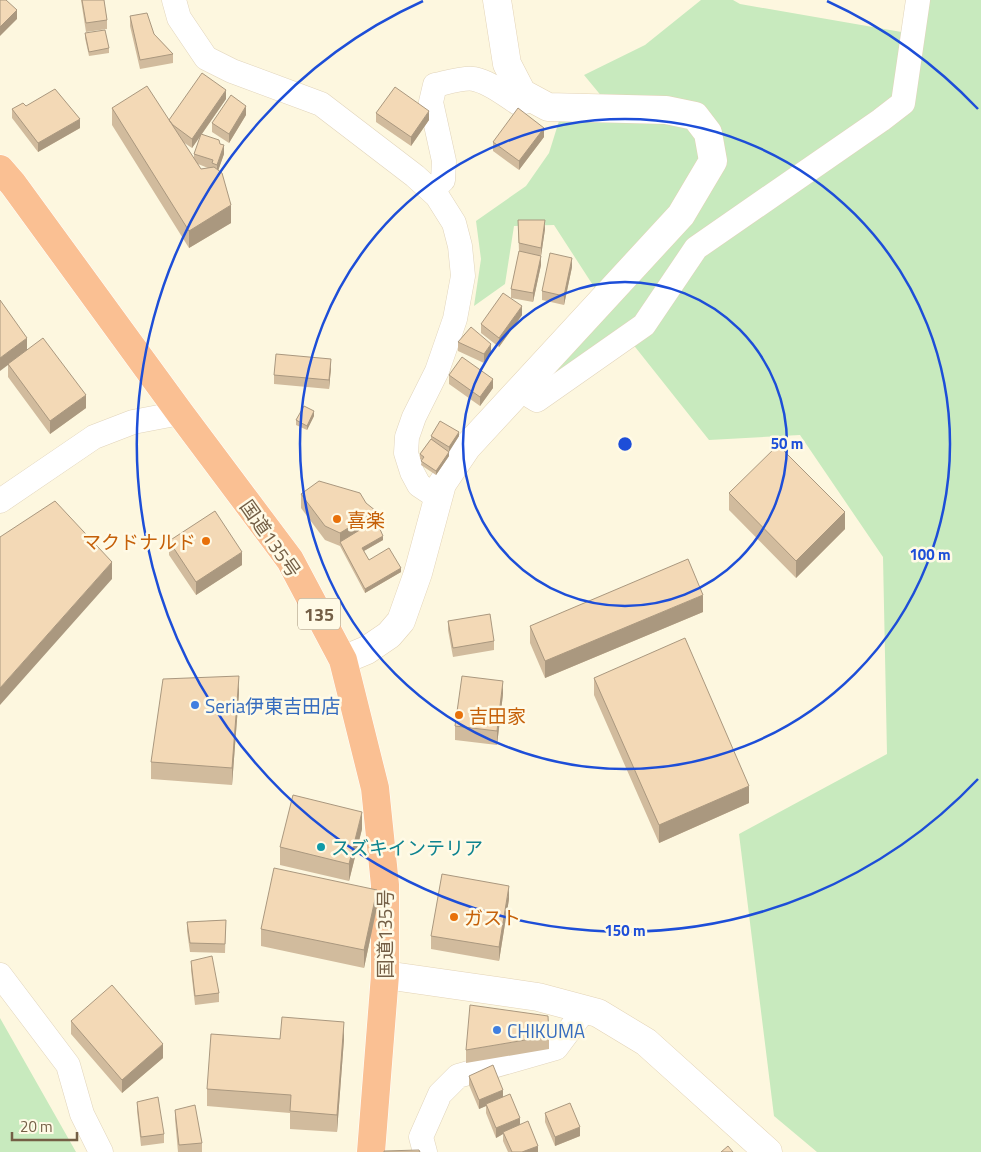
<svg xmlns="http://www.w3.org/2000/svg" width="981" height="1152" font-family="'Titillium Web','Noto Sans JP',sans-serif">
  <style>
    .green { fill: #c8eabe }
    .lines { fill: none; stroke-linecap: round; stroke-linejoin: round }
    .street-casing { stroke: #e1d4bb; stroke-width: 25 }
    .secondary-casing { stroke: #e3d3b6; stroke-width: 29 }
    .highway-casing { stroke: #fff; stroke-width: 29 }
    .street { stroke: #fff; stroke-width: 24 }
    .secondary { stroke: #fff; stroke-width: 28 }
    .highway { stroke: #fac093; stroke-width: 28 }
    .wall { fill: #d1bb9d; fill-rule: evenodd }
    .shaded-wall { fill: #aa987f }
    .building { fill: #f3d9b6; stroke: #aa987f }
    .ring { fill: none; stroke: #1d4ed8; stroke-width: 2.5 }
    .food-dot { fill: #e8710a; stroke: #fffae6; stroke-width: 2 }
    .shop-dot { fill: #3f7fe0; stroke: #fffae6; stroke-width: 2 }
    .culture-dot { fill: #0f9aa8; stroke: #fffae6; stroke-width: 2 }
    .labels { text-anchor: middle; dominant-baseline: central; stroke-width: 5; stroke-linejoin: round; paint-order: stroke }
    .shield { fill: #fffae6; stroke: #9e8e76; stroke-width: 1 }
    .shield-label { font-size: 18px; font-weight: bold; fill: #745f46 }
    .food-label { font-size: 19px; fill: #c56008; stroke: #fffae6; text-anchor: start }
    .street-label { font-size: 19px; fill: #745f46; stroke: #fffae6 }
    .shop-label { font-size: 19px; fill: #366cbe; stroke: #fffae6; text-anchor: start }
    .culture-label { font-size: 19px; fill: #0d838f; stroke: #fffae6; text-anchor: start }
    .centre { fill: #1d4ed8; stroke: #fffae6; stroke-width: 2.5 }
    .ring-label { font-size: 15px; text-anchor: middle; font-weight: bold; fill: #1d4ed8; stroke: #fffae6; stroke-width: 5; stroke-linejoin: round; paint-order: stroke }
  </style>
  <rect width="100%" height="100%" fill="#fdf7df"/>
  <path class="green" d="M701,0H733L740,4L913,34L922,0H981V1152H817L774,1116L739,834L887,754L883,557L800,435L709,440L628,338L579,370L554,373L609,310L554,225L514,226L505,284L474,306L481,259L476,221L526,186L549,153L559,121L603,98L584,75L645,45Z
    M0,1018L76,1152H0Z"/>
  <g class="lines">
    <defs>
      <path id="street" d="M174,0L179,18L206,58L232,71L321,104L415,176L437,196L454,223L460,246L463,276L455,319L437,371L414,417L407,437L406,453L412,472L419,485L437,497
        M432,191L443,180L444,161L431,102L435,85C445,83 464,77 474,79C490,82 505,95 518,103L536,100
        M519,389L537,400L644,325L696,248L881,120L903,103L918,0
        M0,501L94,437L133,422L180,413
        M0,975L68,1065L82,1114L101,1152
        M425,1152L421,1137L440,1094L458,1076L556,1048L585,1009"/>
      <path id="secondary" d="M343,660L367,650L389,635L401,621L418,573L442,484L467,447L681,215L713,161L708,133L695,116L666,110L548,107L522,93L507,64L497,0
        M385,975L538,997L598,1013L646,1042L768,1152"/>
      <path id="highway" d="M0,169L13,184L180,413L290,560L343,660L375,788L385,885V975L371,1152"/>
    </defs>
    <use href="#street" class="street-casing"/>
    <use href="#secondary" class="secondary-casing"/>
    <use href="#highway" class="highway-casing"/>
    <use href="#street" class="street"/>
    <use href="#secondary" class="secondary"/>
    <use href="#highway" class="highway"/>
  </g>
  <path class="wall" d="M81,0H104L107,20V29L86,32Z
    M130,16L154,34L173,54V63L140,69L130,26Z
    M85,33L109,48V53L89,56L85,38Z
    M226,99L202,134L220,144L224,154L218,170L231,223L189,248L112,125V108L169,120ZM201,135L194,154V158L183,142L192,148ZM198,164L208,168L201,169Z
    M12,109L80,128L38,152L12,118Z
    M376,113L429,120L411,146L376,122Z
    M246,115L229,143L212,132V123Z
    M544,137L519,170L493,151V142Z
    M518,220L545,229L541,256V265L533,302L511,298V289L519,252Z
    M572,267L564,305L542,300V291Z
    M0,300L27,349L86,408L50,434L8,377V365Z
    M522,315L499,347L481,333V324Z
    M458,342L491,353L484,363L458,351Z
    M331,368L329,389L274,384V375Z
    M449,375L493,388L480,406L449,384Z
    M314,416L307,430L296,425V420Z
    M431,436H459L449,451V456L436,475L421,465L422,460L420,459V454L431,439Z
    M729,493L845,529L796,578L729,510Z
    M301,494L366,503L376,520L383,540L364,551L369,560L401,572L365,593L340,546L325,540L301,508Z
    M169,541L242,565L196,595L169,555Z
    M703,612L545,678L530,643V626Z
    M448,621L494,641V650L453,657L448,630Z
    M594,678L749,803L659,843L594,695Z
    M239,693L232,785L151,779V762Z
    M503,694L497,745L455,740V726Z
    M362,829L349,881L280,865V847Z
    M509,899L499,961L431,949V936Z
    M377,907L364,968L261,946V929Z
    M226,920L225,953L190,952L187,931V922Z
    M191,961L219,993V1002L195,1005L191,970Z
    M71,1021L163,1058L122,1093L71,1034Z
    M549,1036V1049L466,1063V1050Z
    M280,1039H344L337,1132L290,1129V1113L207,1106V1089Z
    M469,1076L503,1097L538,1152H508L503,1141V1134L496,1138L486,1113V1106L479,1109L469,1085Z
    M137,1102L164,1134V1143L141,1146L137,1111Z
    M175,1110L202,1143V1152H178L175,1119Z
    M545,1113L580,1136L555,1146L545,1122Z"/>
  <path class="shaded-wall" d="M17,10V19L0,36V27Z
    M226,90V99L192,148V139Z
    M246,106V115L229,143V134Z
    M429,111V120L411,146V137Z
    M80,119V128L38,152V143Z
    M544,128V137L519,170V161Z
    M224,145V154L217,174V165Z
    M231,205V223L189,248V231Z
    M545,220V229L541,256V265L533,302V293L541,256V248Z
    M572,258V267L564,305V296Z
    M522,306V315L499,347V338Z
    M27,338V351L8,364V365L0,371V358Z
    M491,344V353L484,363V354Z
    M331,359V368L329,389V380Z
    M493,379V388L480,406V397Z
    M86,395V408L50,434V421Z
    M314,411V416L307,430V426Z
    M459,432V436L449,452V447Z
    M449,452V456L436,475V471Z
    M376,511V525L340,542V533Z
    M845,512V529L796,578V561Z
    M383,536V540L362,552V548Z
    M242,552V565L196,595V582Z
    M112,562V579L0,705V688Z
    M401,568V572L365,593V589Z
    M703,595V612L545,678V661Z
    M239,676V693L232,785V768Z
    M503,681V694L497,745V731Z
    M749,786V803L659,843V825Z
    M362,812V829L349,881V864Z
    M509,886V899L499,961V947Z
    M377,890V907L364,968V950Z
    M344,1022V1039L337,1132V1115Z
    M163,1044V1058L122,1093V1080Z
    M503,1090V1099L486,1104V1106L479,1109V1100Z
    M520,1118V1127L503,1132V1134L496,1138V1128Z
    M580,1127V1136L555,1146V1137Z
    M538,1146V1152H522Z"/>
  <path class="building" d="M0,0H6L17,10L0,27Z
    M82,0H104L107,20L86,23Z
    M147,13L154,34L173,54L140,60L130,16Z
    M105,30L109,48L89,52L85,33Z
    M202,73L226,90L192,139L173,125L169,120Z
    M147,86L201,169L214,167L222,173L231,205L189,231L112,108Z
    M395,87L429,111L411,137L376,113Z
    M55,89L80,119L38,143L12,109L23,103L26,106Z
    M231,95L246,106L229,134L212,123Z
    M518,108L544,128L519,161L493,142Z
    M201,134L219,140L220,144L224,145L217,165L212,163L213,160L194,154Z
    M518,220H545L541,248L519,243Z
    M519,251L541,256L533,293L511,289Z
    M550,253L572,258L564,296L542,291Z
    M503,293L522,306L499,338L481,324Z
    M0,300L27,338L0,358Z
    M471,327L491,344L484,354L458,342Z
    M43,338L86,395L50,421L8,364Z
    M276,354L331,359L329,380L274,375Z
    M462,357L493,379L480,397L449,375Z
    M304,406L314,411L307,426L296,420Z
    M440,421L459,432L449,447L431,436Z
    M431,439L449,452L436,471L421,461L424,457L420,454Z
    M778,445L845,512L796,561L729,493Z
    M319,481L360,493L366,503L376,511L340,533L325,526L301,494Z
    M55,501L112,562L0,688V537Z
    M215,511L242,552L196,582L169,541Z
    M376,520L383,536L362,548L369,560L389,548L401,568L365,589L340,542Z
    M688,559L703,595L545,661L530,626Z
    M490,614L494,641L453,648L448,621Z
    M685,638L749,786L659,825L594,678Z
    M239,676L232,768L151,762L163,679Z
    M462,676L503,681L497,731L455,726Z
    M293,795L362,812L349,864L280,847Z
    M274,868L377,890L364,950L261,929Z
    M442,874L509,886L499,947L431,936Z
    M226,920L225,944L190,943L187,922Z
    M212,956L219,993L195,996L191,961Z
    M112,985L163,1044L122,1080L71,1021Z
    M470,1005L548,1016L549,1036L466,1050Z
    M282,1017L344,1022L337,1115L290,1111L291,1095L207,1089L211,1034L280,1039Z
    M493,1065L503,1090L479,1100L469,1076Z
    M510,1094L520,1118L496,1128L486,1104Z
    M158,1097L164,1134L141,1137L137,1102Z
    M570,1103L580,1127L555,1137L545,1113Z
    M195,1105L202,1143L179,1145L175,1110Z
    M528,1121L538,1146L522,1152H512L503,1132Z
    M728,1146L733,1152H721Z
    M419,1150L420,1152H384V1151Z"/>
  <g class="ring">
    <circle cx="625" cy="444" r="162"/>
    <circle cx="625" cy="444" r="325"/>
    <path d="M978 779A487 487 0 1 1 423 1M827 1A487 487 0 0 1 978 109"/>
  </g>
  <g class="food-dot">
    <circle cx="337" cy="519" r="5"/>
    <circle cx="206" cy="541" r="5"/>
    <circle cx="459" cy="715" r="5"/>
    <circle cx="454" cy="917" r="5"/>
  </g>
  <g class="shop-dot">
    <circle cx="195" cy="705" r="5"/>
    <circle cx="497" cy="1030" r="5"/>
  </g>
  <circle class="culture-dot" cx="321" cy="847" r="5"/>
  <g class="labels">
    <rect class="shield" x="298" y="598.5" width="42" height="31" rx="4"/>
    <g class="shield-label">
      <text x="319" y="614">135</text>
    </g>
    <g class="food-label">
      <text x="347" y="519">喜楽</text>
      <text x="196" y="541" text-anchor="end">マクドナルド</text>
      <text x="469" y="715">吉田家</text>
      <text x="464" y="917">ガスト</text>
    </g>
    <g class="street-label">
      <text transform="translate(271 538) rotate(55)">国道135号</text>
      <text transform="translate(384 934) rotate(-90)">国道135号</text>
    </g>
    <g class="shop-label">
      <text x="205" y="705">Seria伊東吉田店</text>
      <text x="507" y="1030">CHIKUMA</text>
    </g>
    <g class="culture-label">
      <text x="331" y="847">スズキインテリア</text>
    </g>
  </g>
  <circle cx="625" cy="444" r="8" class="centre"/>
  <g class="ring-label">
    <text x="787" y="449">50 m</text>
    <text x="930" y="560">100 m</text>
    <text x="625" y="936">150 m</text>
  </g>
  <path d="M12 1132v8h65v-8" fill="none" stroke="#745f46" stroke-width="2.5"/>
  <text x="20" y="1132" font-size="15" fill="#745f46" stroke="#fffae6" stroke-width="4" paint-order="stroke">20 m</text>
</svg>
